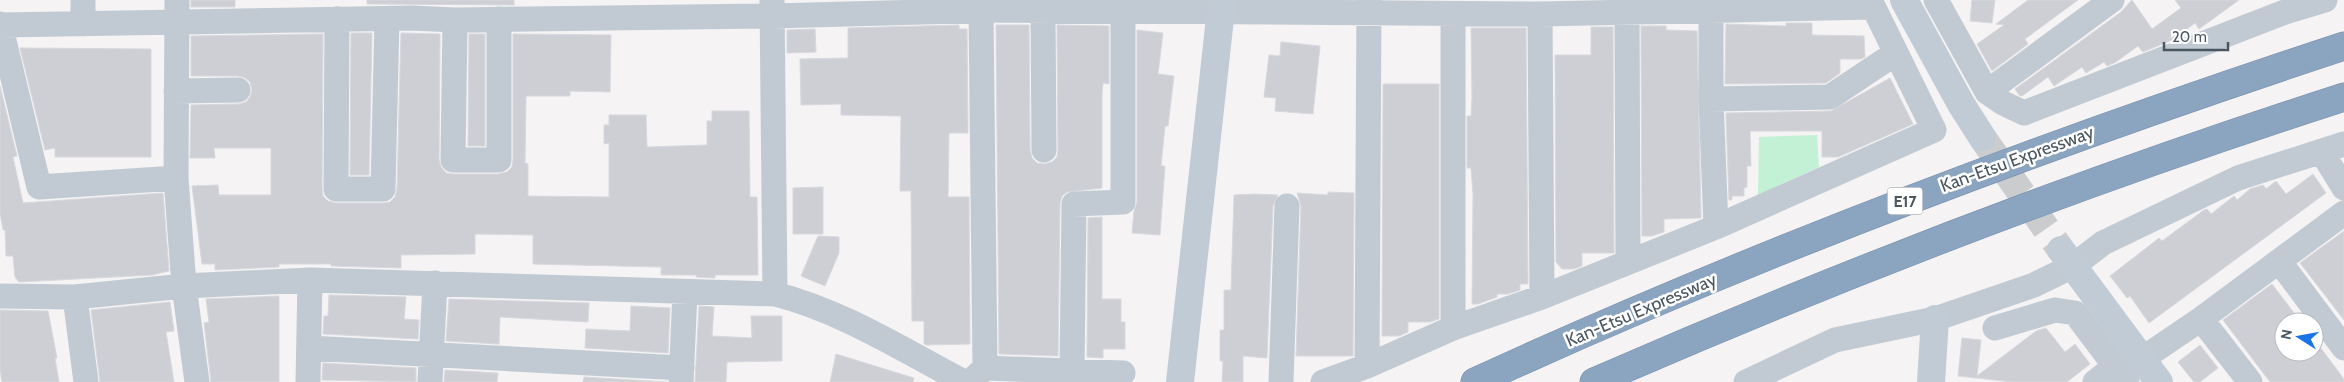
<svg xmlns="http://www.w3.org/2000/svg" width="2344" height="382" font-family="Cabin,sans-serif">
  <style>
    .green { fill: #c3f1d5 }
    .building { fill: #cdcfd5; stroke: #d7d9de }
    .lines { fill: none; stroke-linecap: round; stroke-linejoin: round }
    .secondary-tunnel { stroke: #caccce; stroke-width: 28; stroke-dasharray: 28 14; stroke-linecap: butt }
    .highway-casing { stroke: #7690ad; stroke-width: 29 }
    .street { stroke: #c1cad2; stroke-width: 25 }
    .secondary { stroke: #c1cbd6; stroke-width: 28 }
    .highway { stroke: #8ba5c1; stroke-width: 28 }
    .labels { text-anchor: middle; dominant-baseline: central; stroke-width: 5; stroke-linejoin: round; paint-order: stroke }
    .shield { fill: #fff; stroke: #808990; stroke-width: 1 }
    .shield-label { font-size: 16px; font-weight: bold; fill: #4a5661 }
    .street-label { font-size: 18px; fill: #4a5661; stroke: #fff }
  </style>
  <rect width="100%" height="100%" fill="#f5f3f3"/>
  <path class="green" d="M1817,135L1819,167L1758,195L1759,137Z"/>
  <path class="building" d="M191,0H235V7H191Z
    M367,0H514V5L367,4Z
    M1972,0H1995L1992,23L1970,21Z
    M2028,0H2078L2025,39L2028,44L1992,71L1977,44L2004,25L1996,24Z
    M2132,0L2152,29L2181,8L2175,0H2239L2199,29L2195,23L2172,40L2143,52L2138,46L2116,62L2107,66L2104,62L2086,73L2082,67L2054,86L2048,77L2022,96L2019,95L2015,89L2121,12Z
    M1786,23H1812V35L1864,36L1865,57L1861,59H1840V73L1826,83L1725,84L1726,24L1786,26Z
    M959,25V29H967L968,133H949L948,197H969L970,344L926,345L924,344V321H912L911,191H900L901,116L841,115V104L801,105L800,59L848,58V28Z
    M996,25H1029L1030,150L1032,158L1037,163L1044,164L1052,162L1057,157L1058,150L1057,25L1109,26V84L1103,83L1102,95V188L1067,192L1062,196L1060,203L1058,356L999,354Z
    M1641,26H1666V30L1697,31L1701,218L1664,219V232L1652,236H1642Z
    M1591,27H1613L1614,253H1582V266L1574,269H1562L1556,262L1555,55H1591Z
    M1471,28H1526L1528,284H1520V290L1508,294H1497V297L1478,304H1472L1473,194L1471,168H1467V116H1471L1472,98Z
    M815,29L816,52L787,53V30Z
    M1137,30L1163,33L1158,74L1174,76L1168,126H1165L1161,166H1165L1160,235L1132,233L1134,211L1137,202Z
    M351,33H372L369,175H350Z
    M401,33L440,34L439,160L441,167L446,173L453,174H499L507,172L512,167L513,160V34L611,35L610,92L570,91V96H526L525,163L528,164V196L609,197V143L604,144V125H609V115H646L647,147L707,145V121H712V111H749L750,197H757L758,275H715V278L696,277L697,275H661V267L533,264V235L475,234V254L401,255V268L331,266V264H279V267L215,270V264H202L192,186L218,185L219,195H271V148H214L215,158H190L191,105L239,104L246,102L250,97L252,90L250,82L245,78L238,76H191V36L323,34L322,189L323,196L328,201L336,203H383L390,202L395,197L397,189Z
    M469,34H485V146H468Z
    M1281,42L1320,46L1313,114L1275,111L1276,98L1264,97L1269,55L1280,56Z
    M20,48L151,49V157H55V148L45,150Z
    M1890,78L1913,124L1838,157H1822V131H1750L1751,166H1747V187L1744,188V196H1732V200H1729L1726,113L1831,111Z
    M1383,84H1439V319L1430,322H1408V332L1399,336H1382Z
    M0,86L17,156L13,157L23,203L163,193L169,271L152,275L19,282L15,277L13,256H6L5,230H3L0,213Z
    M2313,174L2326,193L2149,323L2130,296L2127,298L2110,276L2159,238L2162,241L2204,210L2207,209L2211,214L2234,196L2237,200L2250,189L2263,185L2266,189L2276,181L2286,194Z
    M823,187V234H793V188Z
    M1328,192L1354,193L1353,356H1296L1301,206L1297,193L1328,195Z
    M1255,194L1278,195L1273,206L1267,358L1243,356V382H1222L1223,361H1220V330H1224V290H1231L1234,195Z
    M1102,217V299H1121V322H1125V349H1103V358L1087,357L1088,218Z
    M2344,231V320L2300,263Z
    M818,236L839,237V253L825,286L801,276Z
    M2272,284L2301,322H2284V352H2314V339L2344,379V382H2270L2223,320Z
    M329,295L406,297L404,319L419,320L418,339L323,334L324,316H328Z
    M279,296V382H211L204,323L209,322L206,299Z
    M449,299L589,303L588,322L500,317L499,344L446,341Z
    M170,302L174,331L166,332L174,382H100L91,310Z
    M631,306L670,308L668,353L585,348L586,329L630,331Z
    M699,306L714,307L712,336L752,338L751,316H782V361L727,362L726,382H695Z
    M0,310L48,311L57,358H55L59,382H2L0,369Z
    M2046,328L2065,352L2075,344L2090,364L2067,382H2013L1958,376L1962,338L1981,340L1977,376L2036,331Z
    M2200,345L2218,368L2200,382H2194L2178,362Z
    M836,354L914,378L913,382H830Z
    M323,363L416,368V382L322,380Z
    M445,370L498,373L497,382H444Z
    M584,377L667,382H583Z"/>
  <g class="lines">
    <path class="secondary-tunnel" d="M1982,137L2061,250"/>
    <defs>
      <path id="highway" d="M1475,382C1758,252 2049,143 2344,46
        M1594,382C1839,275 2089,179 2344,97"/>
    </defs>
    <use href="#highway" class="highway-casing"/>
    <path class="street" d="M83,0V24
      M177,0L176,178L184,286L197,382
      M772,0L775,294
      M1711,0V99L1716,227
      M1936,0L1987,92L2003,103L2024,113L2285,12L2325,0
      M1043,11L1044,150
      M1627,11L1628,260
      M1453,14V328
      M1540,14L1542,297
      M337,19L336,189H383L387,19
      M455,20L453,160H499V19
      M0,24L39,187L176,178
      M1,25L412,18L455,20L772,16L998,10L1540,14L1873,7
      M176,91L238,90
      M1987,92L2112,0
      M1711,99L1830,97L1896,53
      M2321,151L2344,188
      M2279,261L2344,348
      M0,296L75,297L184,286L310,280L775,294C842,311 903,350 964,382
      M75,297L86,382
      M2201,319L2250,382
      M1995,328L2055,310L2075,313L2127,382
      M309,348L682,368
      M2142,359L2201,319L2344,213
      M1367,366L1369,0
      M985,368L1123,373
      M1072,371L1074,204L1123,202V11
      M308,382L310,280
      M430,382L435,283
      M681,382L685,292
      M970,382L985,368L981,11
      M1281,382L1287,206
      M1323,382L1367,366L1453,328L1542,297L1716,227L1934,130L1870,0
      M1746,382L1835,340L1935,319L2034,285L2073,266L2103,243L2238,178L2344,144
      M2095,382L2115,366"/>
    <path class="secondary" d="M1904,0L1961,104L1982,137
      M2061,250L2159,382
      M1180,382L1222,0
      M1931,382L1935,319"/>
    <use href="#highway" class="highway"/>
  </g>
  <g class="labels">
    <rect class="shield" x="1887.5" y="187.5" width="35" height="27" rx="4"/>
    <g class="shield-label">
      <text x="1905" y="201">E17</text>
    </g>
    <g class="street-label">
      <text transform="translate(2017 159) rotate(-20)">Kan-Etsu Expressway</text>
      <text transform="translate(1641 310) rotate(-23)">Kan-Etsu Expressway</text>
    </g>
  </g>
  <g transform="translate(2299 337) rotate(281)"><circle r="24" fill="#ffffff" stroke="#b7bbc0"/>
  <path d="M0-4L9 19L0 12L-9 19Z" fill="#1a73e8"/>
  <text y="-8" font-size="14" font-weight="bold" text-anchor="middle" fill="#4a5661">N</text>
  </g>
  <path d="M2164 42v8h64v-8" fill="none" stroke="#4a5661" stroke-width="2.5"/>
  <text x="2172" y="42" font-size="15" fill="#4a5661" stroke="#ffffff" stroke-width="4" paint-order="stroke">20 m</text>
</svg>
